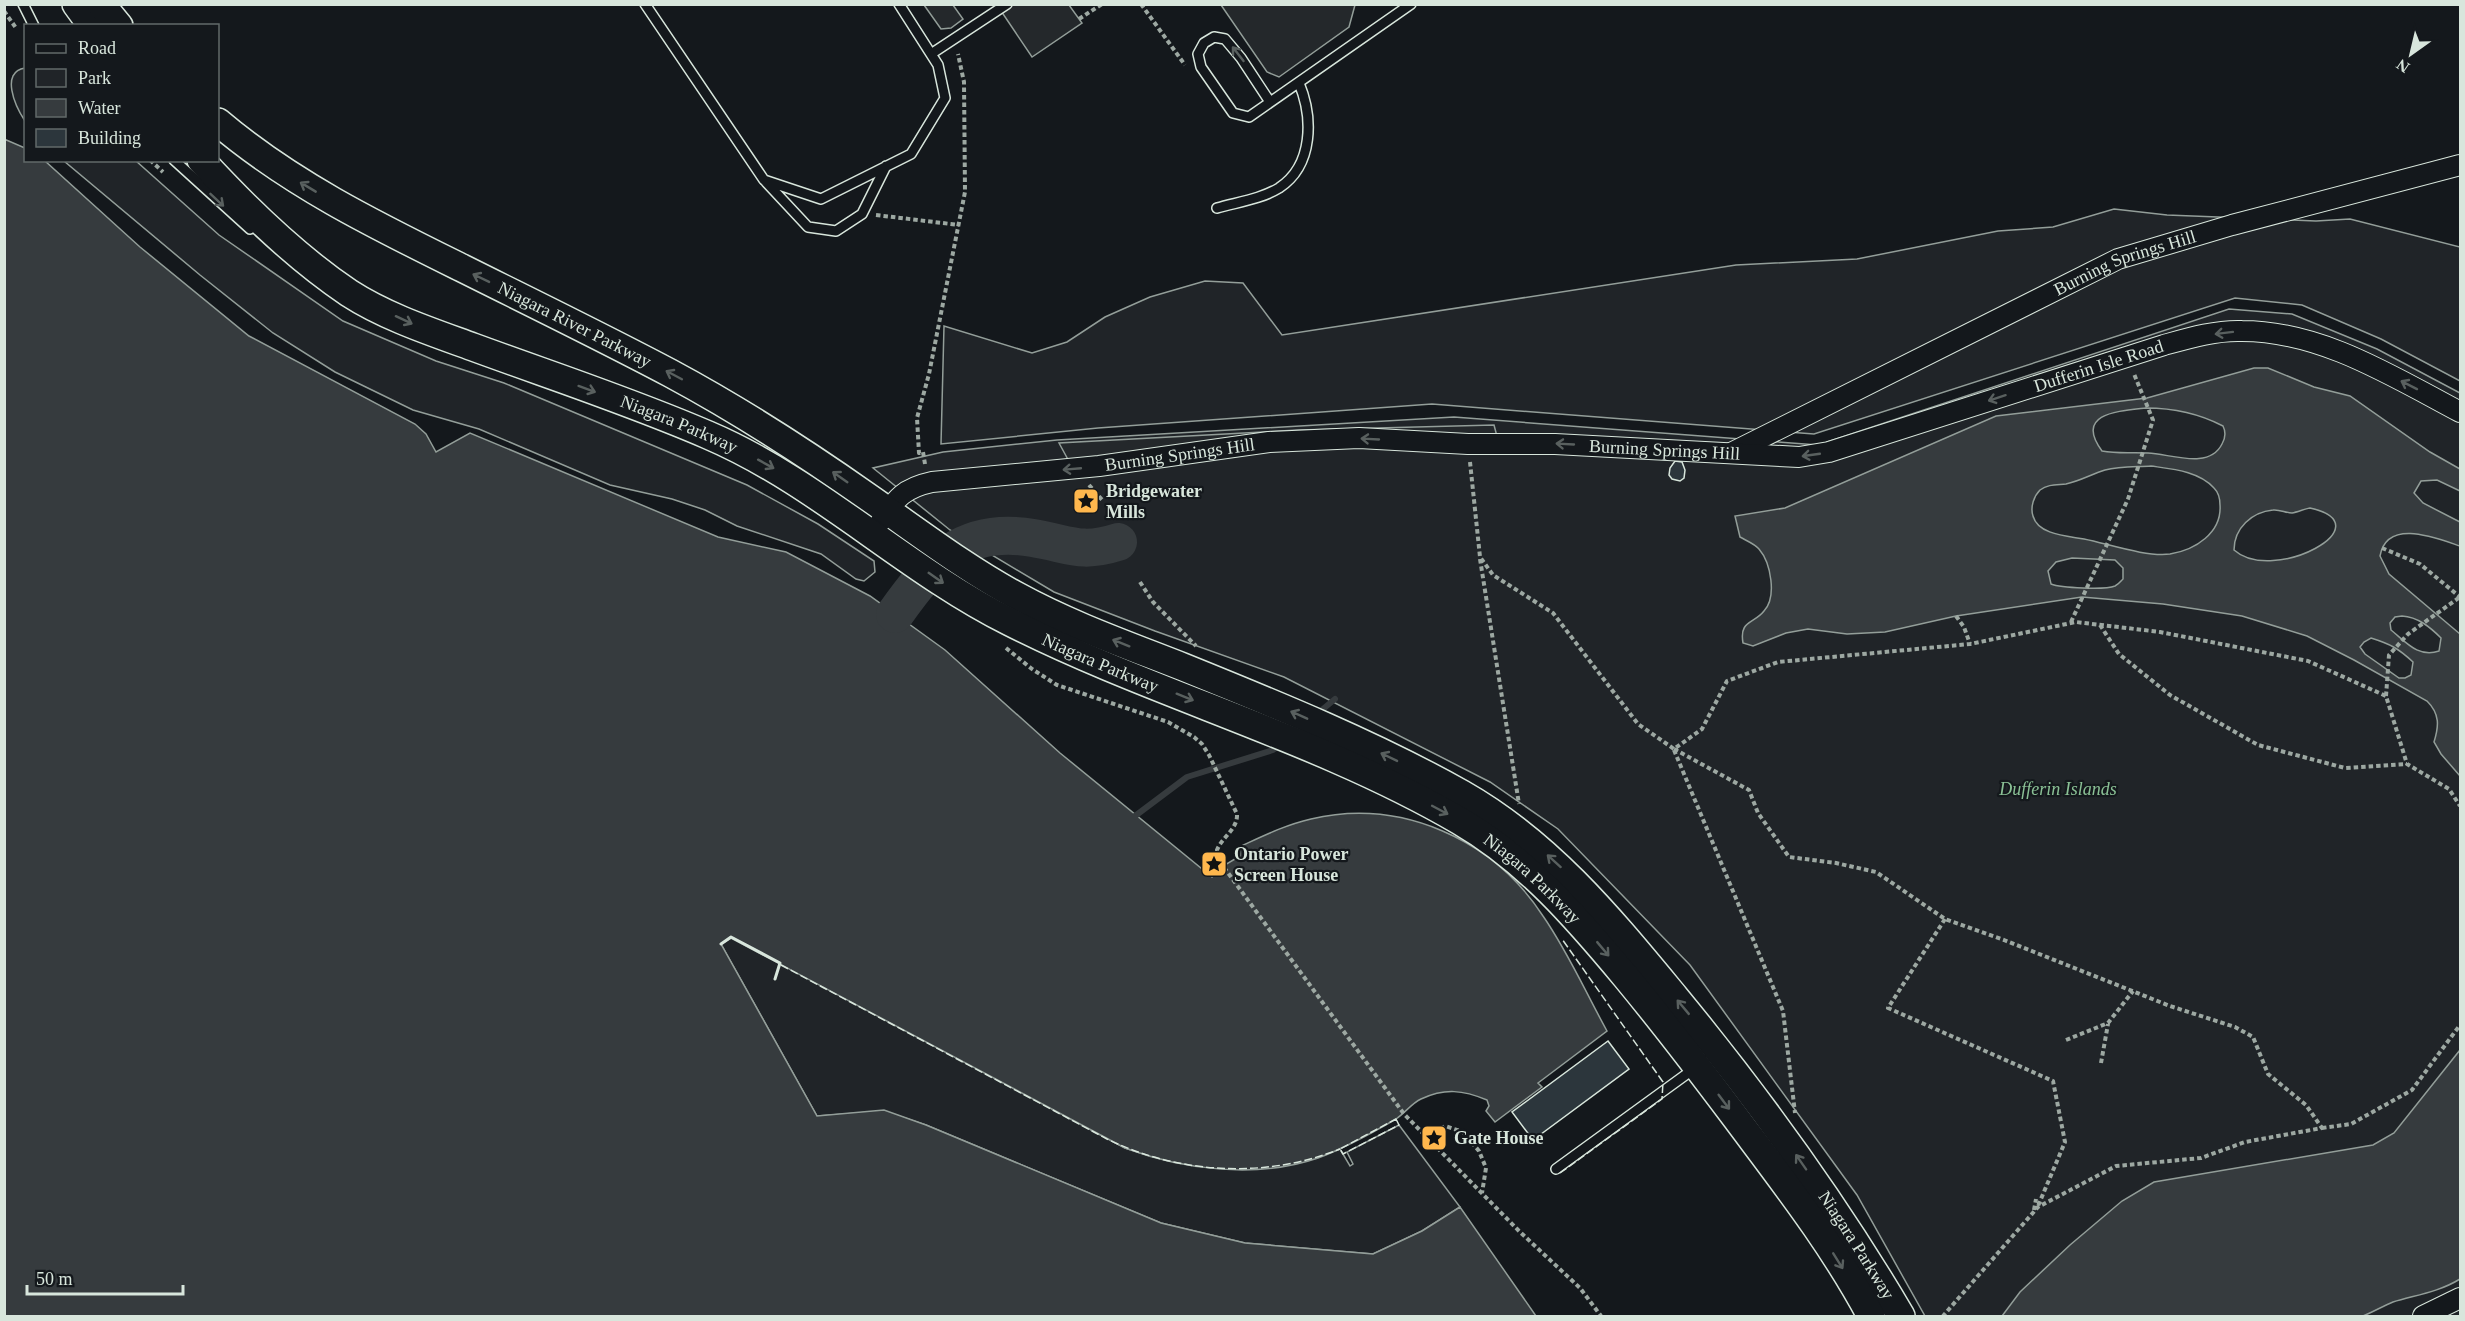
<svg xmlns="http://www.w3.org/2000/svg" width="2465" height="1321" font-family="Georgia,serif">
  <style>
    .green { fill: #202428; stroke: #939e99; stroke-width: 1.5 }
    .parking { fill: #24282b; stroke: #939e99; stroke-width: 1.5 }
    .water { fill: #363b3e; stroke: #939e99; stroke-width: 1.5; fill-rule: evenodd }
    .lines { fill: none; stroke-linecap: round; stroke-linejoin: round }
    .stream { stroke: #363b3e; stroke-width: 6 }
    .river { stroke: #363b3e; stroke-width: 38 }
    .building { fill: #2c363c; stroke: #d8e6dc; stroke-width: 1.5 }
    .service-casing { stroke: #d8e6dc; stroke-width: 12 }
    .minor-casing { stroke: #d8e6dc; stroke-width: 22 }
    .secondary-casing { stroke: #d8e6dc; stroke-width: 30 }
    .path { stroke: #9da8a2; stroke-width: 4; stroke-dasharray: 4.5 3; stroke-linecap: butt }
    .service { stroke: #14181c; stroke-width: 9 }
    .minor { stroke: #14181c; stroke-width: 20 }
    .secondary { stroke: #14181c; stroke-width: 27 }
    .fence { stroke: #d8e6dc; stroke-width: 1.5; stroke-dasharray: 8 3; stroke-linecap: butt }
    .wall { stroke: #d8e6dc; stroke-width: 3 }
    .oneway { stroke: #59605f }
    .labels { text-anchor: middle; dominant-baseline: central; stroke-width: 4.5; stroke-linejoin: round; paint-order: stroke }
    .street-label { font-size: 18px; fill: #d8e6dc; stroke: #14181c }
    .poi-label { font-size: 18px; font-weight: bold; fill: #d8e6dc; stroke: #14181c; text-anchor: start }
    .park-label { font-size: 18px; font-style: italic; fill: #8ac095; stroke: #14181c }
  </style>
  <rect width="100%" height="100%" fill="#14181c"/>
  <path class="green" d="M25,68H26L25,121C15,106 0,72 25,68Z
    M64,161H136L219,235L343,321L436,361L504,383L747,485L818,524L874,561L875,572L864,581L856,579L821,554L737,526L705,510L672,499L610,485L479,429L413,410L335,372L273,333L200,275Z
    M2114,209L2167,215L2316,221L2350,219L2460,247V381L2381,339L2302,305L2235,298L1814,434L1432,404L1098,428L941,444L944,326L1032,353L1067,342L1105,317L1150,297L1205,281L1243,283L1282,335L1736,265L1857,259L1998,231L2053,227Z
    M2229,309L2292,314L2377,349L2460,393V1316H1925L1857,1195L1690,965L1558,829L1490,782L1284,677L1155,631L1054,592L950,530L873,468L943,452L1057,440L1454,417L1818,445Z
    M731,937L1125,1148C1197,1173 1268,1178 1340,1149L1350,1166L1353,1164L1347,1152L1399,1125L1460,1207L1422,1231L1373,1254L1245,1243L1161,1223L926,1125L884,1111L817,1116L721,944Z"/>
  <path class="parking" d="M924,5H953L963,19L951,28L941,29Z
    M997,5H1069L1082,23L1032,57Z
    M1221,5H1355L1349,27L1279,77L1267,72Z
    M1494,425L1499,444L1306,441L1071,465L1059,443L1299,430Z"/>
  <path class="water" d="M4,139L25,148L26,160L45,161L140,247L249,336L415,424L426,434L436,452L470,433L718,537L786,552L870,596L945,650L1060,753L1212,877L1223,866L1240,856L1239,847C1263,836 1285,825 1311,819C1401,798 1493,839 1543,916C1568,952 1586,993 1607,1031L1538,1083L1542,1087L1495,1122L1486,1111L1489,1106L1487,1100C1463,1090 1445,1088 1421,1099C1412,1103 1405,1113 1396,1119C1372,1133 1345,1148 1318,1158C1257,1179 1184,1170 1125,1148L731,938L721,944L817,1116L884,1110L926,1125L1161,1223L1245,1243L1373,1254L1422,1231L1460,1207L1536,1316H5Z
    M2254,368H2268L2314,387L2350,396L2430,452L2460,469V491L2437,480L2421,481L2414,493L2423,503L2460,522V546C2436,538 2387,518 2380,556L2389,574L2460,634V776L2441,754L2434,742C2439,726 2440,714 2427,701L2354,660L2307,636L2242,616L2163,604L2082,597L1956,616L1885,632L1847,634L1808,629L1786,633L1753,646L1743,643C1739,620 1754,624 1764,611C1777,597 1771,563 1759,549C1755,544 1745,540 1740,537L1735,516L1785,508L1996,416L2147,398ZM2146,408C2173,408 2198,413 2223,426C2226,432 2226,437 2222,444C2209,470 2171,454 2148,453C2132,452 2118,454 2102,451C2074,413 2119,411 2146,408ZM2151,466C2172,469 2199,471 2214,488C2219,493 2220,499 2220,505C2222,533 2195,550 2170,554C2145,557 2109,544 2084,539C2068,536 2038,535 2033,516C2030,507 2034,496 2040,490C2048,484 2057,485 2066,484C2080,481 2092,474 2105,470C2120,466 2136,467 2151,466ZM2310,508C2386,525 2273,585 2234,550C2234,528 2252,512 2273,510C2279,509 2286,513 2292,513C2298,512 2304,509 2310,508ZM2072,558L2115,560L2123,568V579C2121,581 2119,584 2115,586C2105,590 2061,588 2051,584L2048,571L2056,562ZM2402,616C2418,617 2430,627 2441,638L2439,651C2418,658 2406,642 2391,630L2390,623L2395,617ZM2371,638C2390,644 2398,648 2413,662L2411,675L2405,678H2399L2365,654L2360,647L2364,642Z
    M2460,1050V1279C2439,1292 2416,1295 2393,1302C2383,1306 2373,1312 2363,1316H2002L2020,1292L2070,1245L2122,1201L2154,1182L2373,1145L2394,1133Z"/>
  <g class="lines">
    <path class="stream" d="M1317,714L1335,699
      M1135,816L1187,777L1273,750L1281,743"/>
    <path class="river" d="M895,614C932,562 963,526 1033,538C1070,544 1080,554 1118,542"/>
  </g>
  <path class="building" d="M1675,461L1682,462L1685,470L1684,478L1680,481L1672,479L1669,475L1670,468Z
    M1608,1041L1629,1069L1533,1140L1512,1112Z"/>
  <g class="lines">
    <defs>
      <path id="service" d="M23,4L34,26
        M645,4L764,180L821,199L911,154L945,98L938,65L899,4
        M931,54L1007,4
        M1270,102L1241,58L1225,39L1214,37L1204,43L1198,54L1201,67L1233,113L1249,117L1411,4
        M174,160L250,229
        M766,182L808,227L836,231L862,214L886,166
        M1217,208C1238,202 1261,199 1279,188C1314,165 1313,117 1299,83
        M1556,1169L1695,1068"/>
      <g id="minor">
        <path id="s1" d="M1731,453L2118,259L2232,225L2460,165"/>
        <path id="s2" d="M881,521C896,498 904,488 932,482L1099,466L1269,442L1359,438L1468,444H1555L1799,457L1829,452L2164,345C2189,338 2216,330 2242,331C2321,331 2392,376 2460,412"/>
        <path d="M2423,1316L2460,1298"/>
      </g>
      <g id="secondary">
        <path d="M76,4L92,26"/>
        <path d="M101,4L119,26"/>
        <path id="s3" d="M218,122C291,184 377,226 462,268C532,303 602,337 670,373C739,410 804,452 868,497C917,531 965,568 1017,596C1070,625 1127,645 1183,667C1277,705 1373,744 1462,794C1550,844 1612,921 1675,997C1758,1098 1835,1204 1901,1316"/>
        <path id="s4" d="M201,160C246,209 294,256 349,293C386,317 432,332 473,347C552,376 632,402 708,435C818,482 904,569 1010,622C1156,696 1318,738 1460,821C1527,860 1577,918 1626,977C1664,1023 1700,1070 1736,1118C1783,1181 1834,1246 1871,1316"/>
      </g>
    </defs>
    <use href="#service" class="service-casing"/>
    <use href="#minor" class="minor-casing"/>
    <use href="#secondary" class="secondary-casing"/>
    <path class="path" d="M1141,4L1185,65
      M4,11L16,28
      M1079,19L1102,4
      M150,160L163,172
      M876,215L959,225
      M1470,462L1480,557L1493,575L1553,613L1638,724L1674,749L1702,729L1727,681L1778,662L1970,644L2076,622L2160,632L2308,661L2386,696L2407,764L2449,789L2460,806
      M925,464L923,452L919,453L917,418L929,374L965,192L964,82L958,54
      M1089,485L1103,501
      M2382,548L2420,564L2460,597
      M1480,559L1519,804
      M1140,582L1153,602L1196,646
      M1956,616L1964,627L1970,644
      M2071,622L2128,499L2153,420L2134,374
      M2100,625L2119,654L2170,695L2258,745L2345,768L2407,764
      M1006,648L1032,669L1057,685L1168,722L1194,737L1202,744L1209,755L1237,814C1238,829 1222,837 1217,850L1223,866L1404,1114L1519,1231L1580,1288L1601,1316
      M2386,696L2389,655L2408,634L2460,597
      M1674,749L1749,790L1758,813L1789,857L1836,863L1876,872L1945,919L2004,940L2170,1006L2235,1027L2253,1037L2268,1074L2306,1105L2322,1128L2245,1142L2201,1158L2116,1166L2038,1207L1943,1316
      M1674,750L1783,1011L1795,1113
      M1945,919L1888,1008L2053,1081L2065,1142L2038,1206
      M2066,1040L2108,1023L2133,991
      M2101,1063L2108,1024
      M2322,1128L2351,1124L2412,1090L2460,1025
      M1428,1137L1445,1126L1463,1132L1479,1151L1486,1168L1482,1193
      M2034,1210L2036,1199"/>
    <use href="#service" class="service"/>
    <use href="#minor" class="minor"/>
    <use href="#secondary" class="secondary"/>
    <path class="fence" d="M781,965L1107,1139C1179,1174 1265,1179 1340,1149
      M1396,1119L1399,1125L1343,1154L1340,1149Z
      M1560,1173L1662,1099L1663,1082L1562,939"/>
    <path class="wall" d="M721,944L731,937L780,963L775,979"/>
  </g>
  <defs><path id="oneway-shaft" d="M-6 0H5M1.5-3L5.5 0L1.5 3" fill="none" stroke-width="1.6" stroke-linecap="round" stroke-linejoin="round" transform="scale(1.5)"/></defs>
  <g class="oneway">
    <use href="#oneway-shaft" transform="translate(1238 54) rotate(-128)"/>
    <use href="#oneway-shaft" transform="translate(308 187) rotate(-149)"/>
    <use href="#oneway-shaft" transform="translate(217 200) rotate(43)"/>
    <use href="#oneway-shaft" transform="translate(481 278) rotate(-154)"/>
    <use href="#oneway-shaft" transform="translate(404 320) rotate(25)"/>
    <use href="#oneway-shaft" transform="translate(2224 333) rotate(173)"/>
    <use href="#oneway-shaft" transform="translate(674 375) rotate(-152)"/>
    <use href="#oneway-shaft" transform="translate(2409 385) rotate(-153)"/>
    <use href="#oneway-shaft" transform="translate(587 389) rotate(20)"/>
    <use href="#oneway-shaft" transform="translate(1997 398) rotate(162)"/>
    <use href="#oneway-shaft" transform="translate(1370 439) rotate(-177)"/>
    <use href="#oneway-shaft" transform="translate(1565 444) rotate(-177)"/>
    <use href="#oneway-shaft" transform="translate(1811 455) rotate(172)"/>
    <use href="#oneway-shaft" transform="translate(766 464) rotate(29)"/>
    <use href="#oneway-shaft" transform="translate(1072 469) rotate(175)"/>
    <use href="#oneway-shaft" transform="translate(840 477) rotate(-145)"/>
    <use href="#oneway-shaft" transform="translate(936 578) rotate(35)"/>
    <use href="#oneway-shaft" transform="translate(1121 643) rotate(-158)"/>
    <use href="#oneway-shaft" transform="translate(1185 697) rotate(22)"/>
    <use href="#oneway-shaft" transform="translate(1299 715) rotate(-156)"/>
    <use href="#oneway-shaft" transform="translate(1389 757) rotate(-154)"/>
    <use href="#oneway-shaft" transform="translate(1440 810) rotate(28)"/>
    <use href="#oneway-shaft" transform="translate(1554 861) rotate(-138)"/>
    <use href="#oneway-shaft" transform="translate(1603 949) rotate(50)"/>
    <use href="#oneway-shaft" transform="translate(1683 1007) rotate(-130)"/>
    <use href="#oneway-shaft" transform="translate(1724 1102) rotate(53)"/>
    <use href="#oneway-shaft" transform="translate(1801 1162) rotate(-125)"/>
    <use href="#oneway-shaft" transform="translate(1838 1261) rotate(58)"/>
  </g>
  <defs>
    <symbol id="sight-square" viewBox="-11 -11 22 22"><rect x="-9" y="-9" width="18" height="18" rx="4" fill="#ffb74d" stroke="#14181c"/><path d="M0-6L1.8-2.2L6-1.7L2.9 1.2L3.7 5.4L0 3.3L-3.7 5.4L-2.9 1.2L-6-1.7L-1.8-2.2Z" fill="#111"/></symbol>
  </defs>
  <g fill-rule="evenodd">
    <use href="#sight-square" x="1071" y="486" width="30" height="30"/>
    <use href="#sight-square" x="1199" y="849" width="30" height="30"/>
    <use href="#sight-square" x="1419" y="1123" width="30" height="30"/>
  </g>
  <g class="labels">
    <g class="street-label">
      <text stroke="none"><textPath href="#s1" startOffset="438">Burning Springs Hill</textPath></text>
      <text stroke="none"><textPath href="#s3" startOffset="411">Niagara River Parkway</textPath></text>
      <text stroke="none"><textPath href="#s2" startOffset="1250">Dufferin Isle Road</textPath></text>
      <text stroke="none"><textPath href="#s4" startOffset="555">Niagara Parkway</textPath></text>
      <text stroke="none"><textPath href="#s2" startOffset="802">Burning Springs Hill</textPath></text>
      <text stroke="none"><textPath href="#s2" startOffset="316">Burning Springs Hill</textPath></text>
      <text stroke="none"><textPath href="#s4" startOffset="1041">Niagara Parkway</textPath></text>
      <text stroke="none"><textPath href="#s4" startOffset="1527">Niagara Parkway</textPath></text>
      <text stroke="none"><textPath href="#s3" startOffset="2022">Niagara Parkway</textPath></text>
    </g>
    <g class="poi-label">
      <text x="1106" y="491">Bridgewater<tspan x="1106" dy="21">Mills</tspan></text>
      <text x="1234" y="854">Ontario Power<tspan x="1234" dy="21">Screen House</tspan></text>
      <text x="1454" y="1138">Gate House</text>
    </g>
    <g class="park-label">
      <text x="2058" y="789">Dufferin Islands</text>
    </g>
  </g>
  <rect width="2465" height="1321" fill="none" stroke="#d8e6dc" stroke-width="12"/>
  <rect x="24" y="24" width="195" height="138" fill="#14181c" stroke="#626a69" stroke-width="1.5"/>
  <rect x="36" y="44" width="30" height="9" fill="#14181c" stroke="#626a69" stroke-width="1.5"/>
  <text x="78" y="54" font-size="18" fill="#d8e6dc">Road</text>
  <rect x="36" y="69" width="30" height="18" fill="#202428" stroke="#626a69" stroke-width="1.5"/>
  <text x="78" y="84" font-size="18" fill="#d8e6dc">Park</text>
  <rect x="36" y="99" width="30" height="18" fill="#363b3e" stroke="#626a69" stroke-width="1.5"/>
  <text x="78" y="114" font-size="18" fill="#d8e6dc">Water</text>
  <rect x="36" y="129" width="30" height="18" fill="#2c363c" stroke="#626a69" stroke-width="1.5"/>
  <text x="78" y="144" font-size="18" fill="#d8e6dc">Building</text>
  <g transform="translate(2411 54) rotate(214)" stroke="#14181c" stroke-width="4.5" paint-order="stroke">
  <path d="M0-4.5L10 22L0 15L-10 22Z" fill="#d8e6dc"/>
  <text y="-9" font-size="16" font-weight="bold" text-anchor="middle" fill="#d8e6dc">N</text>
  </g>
  <path d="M27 1285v9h156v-9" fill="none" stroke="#d8e6dc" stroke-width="3"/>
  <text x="36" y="1285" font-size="18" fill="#d8e6dc" stroke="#14181c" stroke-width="4.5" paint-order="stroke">50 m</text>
</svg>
